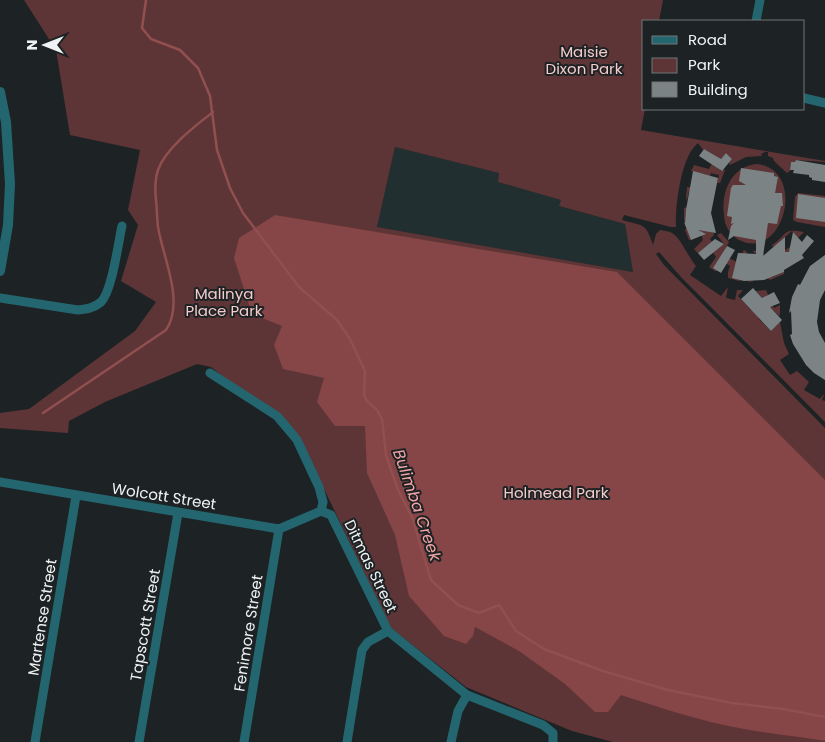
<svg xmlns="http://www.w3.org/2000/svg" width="825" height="742" font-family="Poppins,sans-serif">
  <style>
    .built { fill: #212f31 }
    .green { fill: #5d3536; fill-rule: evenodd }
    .forest { fill: #864546 }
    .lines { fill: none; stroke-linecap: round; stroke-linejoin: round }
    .stream { stroke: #914f50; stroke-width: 2.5 }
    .building { fill: #7c8385 }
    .minor { stroke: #246670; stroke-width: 9 }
    .tertiary { stroke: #246670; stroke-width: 10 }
    .labels { text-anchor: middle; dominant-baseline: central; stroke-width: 4; stroke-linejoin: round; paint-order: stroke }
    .park-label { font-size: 15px; fill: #f5cbcb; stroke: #1d2325 }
    .street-label { font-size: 15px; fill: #eff3f4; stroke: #1d2325 }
    .water-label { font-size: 16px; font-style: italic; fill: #f5a5a5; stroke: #1d2325 }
  </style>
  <rect width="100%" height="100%" fill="#1d2325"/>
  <path class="built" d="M395,147L499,173L498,182L562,200L559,206L625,224L633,272L377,227Z"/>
  <path class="green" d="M24,0H663L659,21H644L645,109L641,130L825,161V162L796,160L795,162H791L790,171L787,173L774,161L773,158L768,156V152H765L761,154L762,156L746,157L730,165L729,163L732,159L726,153L715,166L721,171L723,169L725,170L720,183H717L719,175L711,173L706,188L714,235L710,239L717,249L724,244L717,235L721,233L729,242L722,255L737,262L744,250L747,252L746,263L760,252H756L755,254L753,251L762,250L769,265L775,246L773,247L772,245C789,234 781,228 804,232L798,238L792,231L779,242L786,250L789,247L792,250L769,269L772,277L784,272V274L770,280L752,268L753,281L749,282L747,278L739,281L728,278V272L730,266L724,262L718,271H715L709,267L716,257L708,245L698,253L704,260L694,249L703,240L699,227L688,231L691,240H689L685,230L698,212H686L685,222L684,220V208L687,207L701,193L689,191L687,200L686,198L687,187L699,188L706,175L691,171L694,165L709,169L716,156L704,149L703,150L698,143C681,156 675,206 676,227H671L624,215L622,220C644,227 645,221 653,245L656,234L660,230C664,231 669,231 672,233C680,237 689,258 696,266L690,275L721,296L728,287L726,298L735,300L737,290H743L738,296L751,310L763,299L756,291L766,290L768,295L766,296L774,308L780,305V314L779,316L770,307L758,318L771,331L780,322L784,343L789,354L780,360L790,375L797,371L809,382L804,390L820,399L823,395H824L822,400L825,401V422L681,277L659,252L656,254L664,265L825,428V742H613L572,731L466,687L391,628L299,437L211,367L197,364L105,402L69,421L68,433L0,428V413L29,409L135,331L156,302L121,281L138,225L128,210L140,150L70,135L56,50ZM395,147L499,173L498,182L561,200L559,206L625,224L633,272L377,227Z
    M756,164C808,168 784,263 739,240C730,235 724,225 724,215C721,192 731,167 756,164Z
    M798,193L825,196V227L797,222L793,220L795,197Z"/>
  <path class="forest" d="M275,215L617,272L825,480V741C798,736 771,734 744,729C702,722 662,708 621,695L608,712H595L565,684L519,651L475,627L473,636L466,644L444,636L409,596L395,535L367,473L365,426H335L317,402L324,378L283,369L274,345L282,326L252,314L234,258L239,238Z"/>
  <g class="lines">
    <path class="stream" d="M146,0L142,28L151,39L180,50L198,68L210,96L217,150L230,188L243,213L299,287L337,320L350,339L365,371L364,395L367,401L377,410L382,419L386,455L398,490L412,517L431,580L458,605L479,613L499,605L516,631L544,649L603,671L668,690L732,703L783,709L825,717
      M43,413L166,330C185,302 163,258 158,227C157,218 157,209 156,200C155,191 155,179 158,170C166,148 195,126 213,112"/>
  </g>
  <path class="building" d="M704,149L721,159L726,153L732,159L722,171L699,156Z
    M796,160L825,165V182L812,180V178L809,177V175L793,173L794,170H790L791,162H795Z
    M741,168L774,173V176L778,177L775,193H782L783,206H781L777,224L768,223L763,256L785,237V252H789L793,232L802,242L807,235L814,241L802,255L804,258L784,270V272L764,280L744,281L732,278L738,253L756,254V240L734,236L728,240L731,226L734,223L731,224L732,217L727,216L731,188L733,185H746L739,181Z
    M693,171L718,178L711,213L716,233L698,230L706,234L691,240L684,222L685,223L686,210Z
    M798,194L825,198V222L796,218Z
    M715,239L724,244L704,260L698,253Z
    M727,246L735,250L721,273L713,268Z
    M825,255V290L820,300L817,322L819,332L825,343V380L814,373L806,365L793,344L790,335L792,334L791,311L789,313L792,297L798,284L800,285L810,266Z
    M753,288L762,298L774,292L780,303L770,307L782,320L771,331L741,299Z"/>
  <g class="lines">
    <path class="minor" d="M756,21L760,0
      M804,98L825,103
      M0,298L78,310C87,309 94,308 101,302C112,291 118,244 122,226
      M210,373L277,416L288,429L297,440L319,487L323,502L321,511L331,515L388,631L467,695L543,725L553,733V742
      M0,482L279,529L321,511
      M35,742L76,496
      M139,742L178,513
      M244,742L279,529
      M347,742L362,650L368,642L388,631
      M451,742L458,711L467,695"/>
    <path class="tertiary" d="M0,92L6,122L10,184L8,225L0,271"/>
  </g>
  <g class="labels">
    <g class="park-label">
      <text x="584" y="51">Maisie<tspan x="584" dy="17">Dixon Park</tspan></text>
      <text x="224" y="293">Malinya<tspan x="224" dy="17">Place Park</tspan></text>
      <text x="556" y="492">Holmead Park</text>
    </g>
    <g class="street-label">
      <text transform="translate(164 496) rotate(9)">Wolcott Street</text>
      <text transform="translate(371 566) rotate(64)">Ditmas Street</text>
      <text transform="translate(42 617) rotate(-81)">Martense Street</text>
      <text transform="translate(145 625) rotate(-80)">Tapscott Street</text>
      <text transform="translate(248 633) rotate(-81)">Fenimore Street</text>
    </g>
    <g class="water-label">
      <text transform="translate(417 505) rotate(71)">Bulimba Creek</text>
    </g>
  </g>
  <rect x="642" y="20" width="162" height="90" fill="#1d2325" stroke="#717678"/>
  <rect x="652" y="36" width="25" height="8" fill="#246670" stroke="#717678"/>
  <text x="688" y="45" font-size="15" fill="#eff3f4">Road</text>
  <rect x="652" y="58" width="25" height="15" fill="#5d3536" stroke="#717678"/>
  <text x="688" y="70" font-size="15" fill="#eff3f4">Park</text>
  <rect x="652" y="82" width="25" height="15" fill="#7c8385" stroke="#717678"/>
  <text x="688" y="95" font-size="15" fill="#eff3f4">Building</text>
  <g transform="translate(45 45) rotate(270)" stroke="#1d2325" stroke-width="4" paint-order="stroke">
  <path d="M0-4L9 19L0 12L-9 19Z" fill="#eff3f4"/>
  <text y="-8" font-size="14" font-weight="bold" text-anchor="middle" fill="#eff3f4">N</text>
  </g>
</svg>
